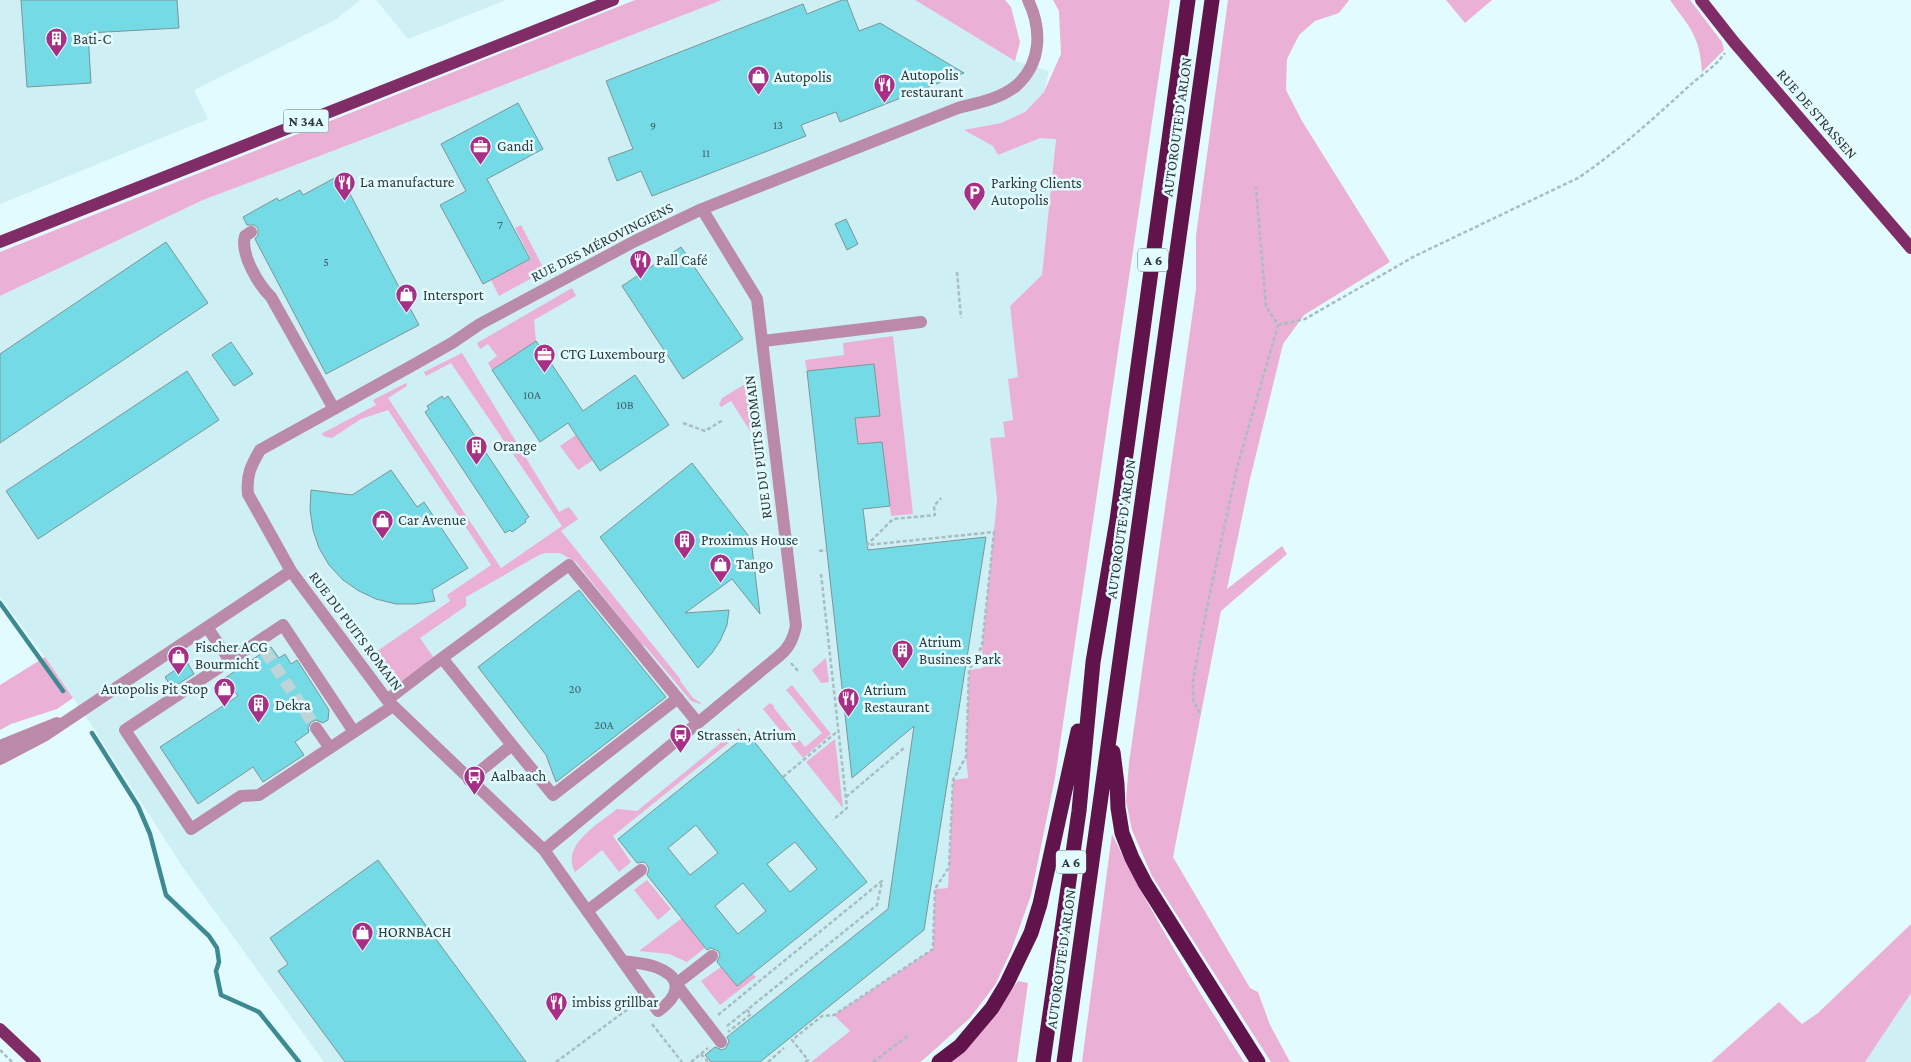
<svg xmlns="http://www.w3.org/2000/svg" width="1911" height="1062" font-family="'Crimson Pro',serif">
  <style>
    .built { fill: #ceeff3 }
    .green { fill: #ebb0d5 }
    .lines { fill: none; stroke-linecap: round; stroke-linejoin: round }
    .stream { stroke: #3e8a92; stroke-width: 4.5 }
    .building { fill: #74dae5; stroke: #7e9597; fill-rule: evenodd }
    .minor-tunnel { stroke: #bed4d7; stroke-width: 12; stroke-dasharray: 12 6; stroke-linecap: butt }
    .path { stroke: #a9bdc0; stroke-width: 2.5; stroke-dasharray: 4 2.5; stroke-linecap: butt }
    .minor { stroke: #ba8aa8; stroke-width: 12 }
    .major { stroke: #802d67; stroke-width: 12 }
    .highway { stroke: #60144b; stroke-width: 15 }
    .labels { text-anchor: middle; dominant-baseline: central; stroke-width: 5; stroke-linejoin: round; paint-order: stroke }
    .number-label { font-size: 12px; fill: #406165 }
    .shield { fill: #e2fbfe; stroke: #657375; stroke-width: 1 }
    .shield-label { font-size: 14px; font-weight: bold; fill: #2f393a }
    .poi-label { font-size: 15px; fill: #2f393a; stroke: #e2fbfe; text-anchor: start }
    .street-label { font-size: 15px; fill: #2f393a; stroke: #e2fbfe }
  </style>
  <rect width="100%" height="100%" fill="#e2fbfe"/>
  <path class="built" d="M0,0H360L335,20L194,90L208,119L0,204Z
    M376,0H506L408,39Z
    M722,0H915L1015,61L1049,71L1044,92L1025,112L1001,123L965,130L994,146L998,155L1040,138H1056L1042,275L1010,306L1019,377L1008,379L1013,421L1005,437L990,439L997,500L982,646L983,668L969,670L966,757L968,778L953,780L948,888L935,889L933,949L835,1015L850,1031L811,1062H324L182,866L93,727L45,657L0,597V296L203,200L372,136Z
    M1911,993V1062H1865Z"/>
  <path class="green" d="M635,0H722L372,136L203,200L0,296V252Z
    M915,0H1005L1011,7L1020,42L1015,61Z
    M1053,0H1170L1055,778L1031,895L1011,951L995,985L970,1018L923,1060L920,1062H811L850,1031L834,1015L933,949L935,889L948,888L953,780L968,778L966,757L969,670L983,668L982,646L997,500L990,438L1005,437L1003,422L1013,420L1008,379L1018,377L1010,306L1042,275L1056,139L1040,138L998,155L993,146L964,130L1001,123L1025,112L1044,92L1061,54L1059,11Z
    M1228,0H1349L1339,13L1315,21L1299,35L1287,59L1286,90L1302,121L1390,262L1304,315L1283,344L1250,479L1227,589L1282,546L1287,554L1221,611L1173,857L1250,988L1258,992L1270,1025L1290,1062H1271L1152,876L1132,830L1126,801L1129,763L1196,289V236Z
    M1446,0H1492L1465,23Z
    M1670,0H1690L1722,42L1724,50L1702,72C1700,36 1690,28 1670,0Z
    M521,225L545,271L499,296L491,280L531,259L515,228Z
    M572,288L576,296L534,320L536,341L492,370L488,363L497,356L488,344L480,349L477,343Z
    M893,336L913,514L891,516L882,442L858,444L855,418L879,416L874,364L807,371L805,360L844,355L843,343Z
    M462,353L559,512L569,507L578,519L561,531L681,680L680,681L693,698L701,703L700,704L691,701L646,647L641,644L576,562L560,553H545L539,555L466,597V606L420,638L434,658L398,684L394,683L370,656L450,601L447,595L491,565L388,410L361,419L332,438L326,437L321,434L376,405L373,400L406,383L407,386L388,398L501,568L562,526L451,363L426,376L424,372Z
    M752,380L757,385L766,460L761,462L756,459L751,453L759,445L731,401L721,407L719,405L722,398Z
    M576,435L593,460L578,470L560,446Z
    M45,657L73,698L57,709L11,724L0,730V685Z
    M826,658L829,682L821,683L812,670Z
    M792,685L831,734L803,758L763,709L770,703L774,706V708L805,747L822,733L786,690Z
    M739,728L742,732L613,836L631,862L619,872L602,850L575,872C560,845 600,823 617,809L637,811Z
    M835,739L843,808L806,762Z
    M1112,834C1151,914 1196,988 1244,1062H1082Z
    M647,880L671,909L658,920L634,890Z
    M682,918L705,948L687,962L669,954L639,951Z
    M1911,924V993L1865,1062H1711L1779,1002L1802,1024L1818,1013Z
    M721,967L737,986L753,974L756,977L720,1005L701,981Z
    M1018,981L1028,983L1017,1062H950L1000,1007Z"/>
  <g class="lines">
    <path class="stream" d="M0,603L63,691
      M92,733L138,806L150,834L166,895L209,936L217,948L219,962L216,971L221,995L259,1012L299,1062"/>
  </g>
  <path class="building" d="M21,0H177L179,28L88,33L91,83L27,87Z
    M842,0H847L859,31L880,23L964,73L840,122L836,112L801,125L806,136L652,196L641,171L617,181L608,158L633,149L606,81L803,4L807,14Z
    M518,103L543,149L487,179L530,259L483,284L440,205L466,191L441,144Z
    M340,175L419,325L326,374L255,239L258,235V228L254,225H247L243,217L277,198L279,201L300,190L303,195Z
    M846,219L858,244L847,250L835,224Z
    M166,242L208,303L0,443V354Z
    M681,247L743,339L683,379L622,286Z
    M536,341L583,411L635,375L669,425L600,471L568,423L540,442L492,370Z
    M231,342L253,374L234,386L212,355Z
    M874,364L880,416L855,418L858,444L882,442L890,506L863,509L868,550L986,537L924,930L760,1062H711L705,1055L715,1047L722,1050L726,1048L729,1041L727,1037L888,909L914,726L852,778L807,371Z
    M187,371L219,420L38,539L6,491Z
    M442,396L444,399L448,396L529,517L525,520L526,522L512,532L510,530L505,533L425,412L429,409L427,406Z
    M692,463L751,539L760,614L732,579L685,613L729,610L727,625L720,641L712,653L698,668L600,537Z
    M391,470L417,507L424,502L468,568L432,590L435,601L415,604H396L376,599L359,591L343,580L329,565L319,548L313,530L310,510L311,490L352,495Z
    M579,590L666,697L556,782L546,755L478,667Z
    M271,647L279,658L285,654L291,664L297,660L329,710L328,720L323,723L316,720L311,722L308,728L309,732L295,742L304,755L263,782L253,767L198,804L160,747L238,696L225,678Z
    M187,662L194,674L172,688L165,677Z
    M748,734L867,882L737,986L717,962L720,955L718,951L711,948L707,950L647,875L649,869L647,865L644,862L637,863L618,839ZM696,825L718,853L690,875L668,848ZM795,842L817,869L790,892L767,864ZM743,883L766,911L738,934L715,906Z
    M378,860L526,1062H345L278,971L288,964L270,938Z"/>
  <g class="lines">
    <path class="minor-tunnel" d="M265,651L316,728"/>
    <path class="path" d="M957,272L961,318
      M1278,325L1305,319L1415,256L1578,178C1618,151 1653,119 1688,87C1701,75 1715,67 1725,53
      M683,423L705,431L723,420
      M819,551L827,550
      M821,574L847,808L833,820
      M791,663L798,671
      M1200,713L1193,700V680L1207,607L1238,464L1278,325L1266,306L1256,187
      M783,777L839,730
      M846,797L904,748
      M718,1015L882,881L877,905L747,1010L751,1014L728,1032
      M652,1024L682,1062
      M727,1026L747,1010
      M0,1050L12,1062
      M701,1054L708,1062
      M556,1062L636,1003
      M691,1062L708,1048
      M768,1062L784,1048
      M805,1062L808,1060L792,1040L822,1016L834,1015L933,949L935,889L949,867L953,780L966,757L969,670L982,646L994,532L867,545L893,519L935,515L934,506L941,498
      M873,1062L909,1035"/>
    <path class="minor" d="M251,232L245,236C240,254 258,284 271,297L334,409
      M763,341L921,322
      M283,625L354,732L259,795L241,796L191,829L125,730Z
      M207,627L230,661
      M442,658L569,565L698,723
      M387,700L442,658L512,745L469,780
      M316,728L330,748
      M354,732L393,706
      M512,745L553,795L678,698
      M0,746L57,723
      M0,759L44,736L291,571
      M544,850L779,656C789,648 793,639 796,626L757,299L702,209
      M587,911L641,870
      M712,956L676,984L721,1042
      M623,961C634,963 648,963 658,968C685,979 678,997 658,1011L544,850L387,700L291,571L248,494C246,475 251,466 260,450L415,364L452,343L480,324L635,241L702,209L958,108C977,103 1000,99 1016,86C1042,63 1042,29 1028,0"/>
    <path class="major" d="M1701,0L1734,42L1911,248
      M0,242L613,0
      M0,1029L35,1062"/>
    <path class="highway" d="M1113,752L1117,784L1118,808L1122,833L1132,858L1145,883L1258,1062
      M939,1062L960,1046L992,1008L1007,983L1031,933L1040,904L1078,731
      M1043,1062L1079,811L1093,662L1117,520L1188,0
      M1064,1062L1212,0"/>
  </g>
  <defs>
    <symbol id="building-pin" viewBox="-11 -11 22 30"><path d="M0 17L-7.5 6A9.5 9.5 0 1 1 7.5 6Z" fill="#a72f85" stroke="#e2fbfe"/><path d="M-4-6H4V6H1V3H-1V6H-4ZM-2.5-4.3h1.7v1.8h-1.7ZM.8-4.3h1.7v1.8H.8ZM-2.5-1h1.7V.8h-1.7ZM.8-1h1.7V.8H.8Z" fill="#fff"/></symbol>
    <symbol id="shop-pin" viewBox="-11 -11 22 30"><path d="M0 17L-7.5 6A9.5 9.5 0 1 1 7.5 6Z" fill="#a72f85" stroke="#e2fbfe"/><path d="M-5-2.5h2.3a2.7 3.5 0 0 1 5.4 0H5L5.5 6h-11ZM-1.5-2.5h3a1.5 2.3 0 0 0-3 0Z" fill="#fff"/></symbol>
    <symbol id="restaurant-pin" viewBox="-11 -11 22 30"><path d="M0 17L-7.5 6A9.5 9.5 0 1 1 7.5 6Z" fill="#a72f85" stroke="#e2fbfe"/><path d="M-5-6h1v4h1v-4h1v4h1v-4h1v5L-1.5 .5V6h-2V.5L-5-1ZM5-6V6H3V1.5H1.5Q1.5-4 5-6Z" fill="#fff"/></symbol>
    <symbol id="office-pin" viewBox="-11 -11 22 30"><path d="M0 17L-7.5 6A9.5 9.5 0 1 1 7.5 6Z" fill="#a72f85" stroke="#e2fbfe"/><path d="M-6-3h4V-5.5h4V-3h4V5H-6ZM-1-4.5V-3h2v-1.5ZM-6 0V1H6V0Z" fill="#fff"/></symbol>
    <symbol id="parking-pin" viewBox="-11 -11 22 30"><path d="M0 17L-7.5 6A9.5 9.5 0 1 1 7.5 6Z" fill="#a72f85" stroke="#e2fbfe"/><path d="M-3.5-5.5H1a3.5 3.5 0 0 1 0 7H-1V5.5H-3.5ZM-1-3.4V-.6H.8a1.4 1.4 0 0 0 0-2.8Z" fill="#fff"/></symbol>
    <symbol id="bus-pin" viewBox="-11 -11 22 30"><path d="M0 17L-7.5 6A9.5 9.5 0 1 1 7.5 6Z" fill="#a72f85" stroke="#e2fbfe"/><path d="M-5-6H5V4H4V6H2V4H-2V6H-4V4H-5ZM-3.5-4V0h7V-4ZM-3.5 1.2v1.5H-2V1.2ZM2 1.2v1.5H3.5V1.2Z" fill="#fff"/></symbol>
  </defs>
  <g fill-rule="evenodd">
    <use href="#building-pin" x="44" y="26" width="25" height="34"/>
    <use href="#shop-pin" x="746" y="64" width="25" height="34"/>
    <use href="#restaurant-pin" x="872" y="72" width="25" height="34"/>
    <use href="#office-pin" x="468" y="134" width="25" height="34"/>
    <use href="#restaurant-pin" x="332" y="170" width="25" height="34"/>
    <use href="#parking-pin" x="962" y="180" width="25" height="34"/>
    <use href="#restaurant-pin" x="628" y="248" width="25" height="34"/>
    <use href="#shop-pin" x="394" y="282" width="25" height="34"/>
    <use href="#office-pin" x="532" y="342" width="25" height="34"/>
    <use href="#building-pin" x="464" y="434" width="25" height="34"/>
    <use href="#shop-pin" x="370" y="508" width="25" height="34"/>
    <use href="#building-pin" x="672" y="528" width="25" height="34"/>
    <use href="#shop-pin" x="708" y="552" width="25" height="34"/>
    <use href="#building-pin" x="890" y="638" width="25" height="34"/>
    <use href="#shop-pin" x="166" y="644" width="25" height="34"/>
    <use href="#shop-pin" x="212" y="676" width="25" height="34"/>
    <use href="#restaurant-pin" x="836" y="686" width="25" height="34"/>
    <use href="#building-pin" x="246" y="692" width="25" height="34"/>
    <use href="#bus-pin" x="668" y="722" width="25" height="34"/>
    <use href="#bus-pin" x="462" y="764" width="25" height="34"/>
    <use href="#shop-pin" x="350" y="920" width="25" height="34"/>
    <use href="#restaurant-pin" x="544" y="990" width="25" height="34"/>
  </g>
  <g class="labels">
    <g class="number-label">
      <text x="778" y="125">13</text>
      <text x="653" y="126">9</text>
      <text x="706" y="153">11</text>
      <text x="500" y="225">7</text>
      <text x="326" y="262">5</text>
      <text x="532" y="395">10A</text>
      <text x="625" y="405">10B</text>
      <text x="575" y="689">20</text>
      <text x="604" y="725">20A</text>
    </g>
    <g class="shield">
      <rect x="283.5" y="109.5" width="45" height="23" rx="4"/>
      <rect x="1138" y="248.5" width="30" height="23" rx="4"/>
      <rect x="1056" y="850.5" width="30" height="23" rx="4"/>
    </g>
    <g class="shield-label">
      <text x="306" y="121">N 34A</text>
      <text x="1153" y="260">A 6</text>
      <text x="1071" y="862">A 6</text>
    </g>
    <g class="poi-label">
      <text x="73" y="39">Bati-C</text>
      <text x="901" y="75">Autopolis<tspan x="901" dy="17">restaurant</tspan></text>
      <text x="774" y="77">Autopolis</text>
      <text x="497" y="146">Gandi</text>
      <text x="360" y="182">La manufacture</text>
      <text x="991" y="183">Parking Clients<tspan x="991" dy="17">Autopolis</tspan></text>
      <text x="656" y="260">Pall Café</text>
      <text x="423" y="295">Intersport</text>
      <text x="560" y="354">CTG Luxembourg</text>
      <text x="493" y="446">Orange</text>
      <text x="398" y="520">Car Avenue</text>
      <text x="701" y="540">Proximus House</text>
      <text x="736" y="564">Tango</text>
      <text x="919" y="642">Atrium<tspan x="919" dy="17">Business Park</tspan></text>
      <text x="195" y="647">Fischer ACG<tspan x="195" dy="17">Bourmicht</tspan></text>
      <text x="208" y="689" text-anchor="end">Autopolis Pit Stop</text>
      <text x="864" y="690">Atrium<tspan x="864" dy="17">Restaurant</tspan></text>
      <text x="275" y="705">Dekra</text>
      <text x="697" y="735">Strassen, Atrium</text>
      <text x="491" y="776">Aalbaach</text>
      <text x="378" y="932">HORNBACH</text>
      <text x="572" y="1002">imbiss grillbar</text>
    </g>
    <g class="street-label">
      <text transform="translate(1817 114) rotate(49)">RUE DE STRASSEN</text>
      <text transform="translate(1177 127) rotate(-82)">AUTOROUTE D'ARLON</text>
      <text transform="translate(602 242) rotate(-27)">RUE DES MÉROVINGIENS</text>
      <text transform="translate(758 447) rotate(-97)">RUE DU PUITS ROMAIN</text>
      <text transform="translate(1121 529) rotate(-82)">AUTOROUTE D'ARLON</text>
      <text transform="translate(356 631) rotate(53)">RUE DU PUITS ROMAIN</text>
      <text transform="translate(1061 959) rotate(-82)">AUTOROUTE D'ARLON</text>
    </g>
  </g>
</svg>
